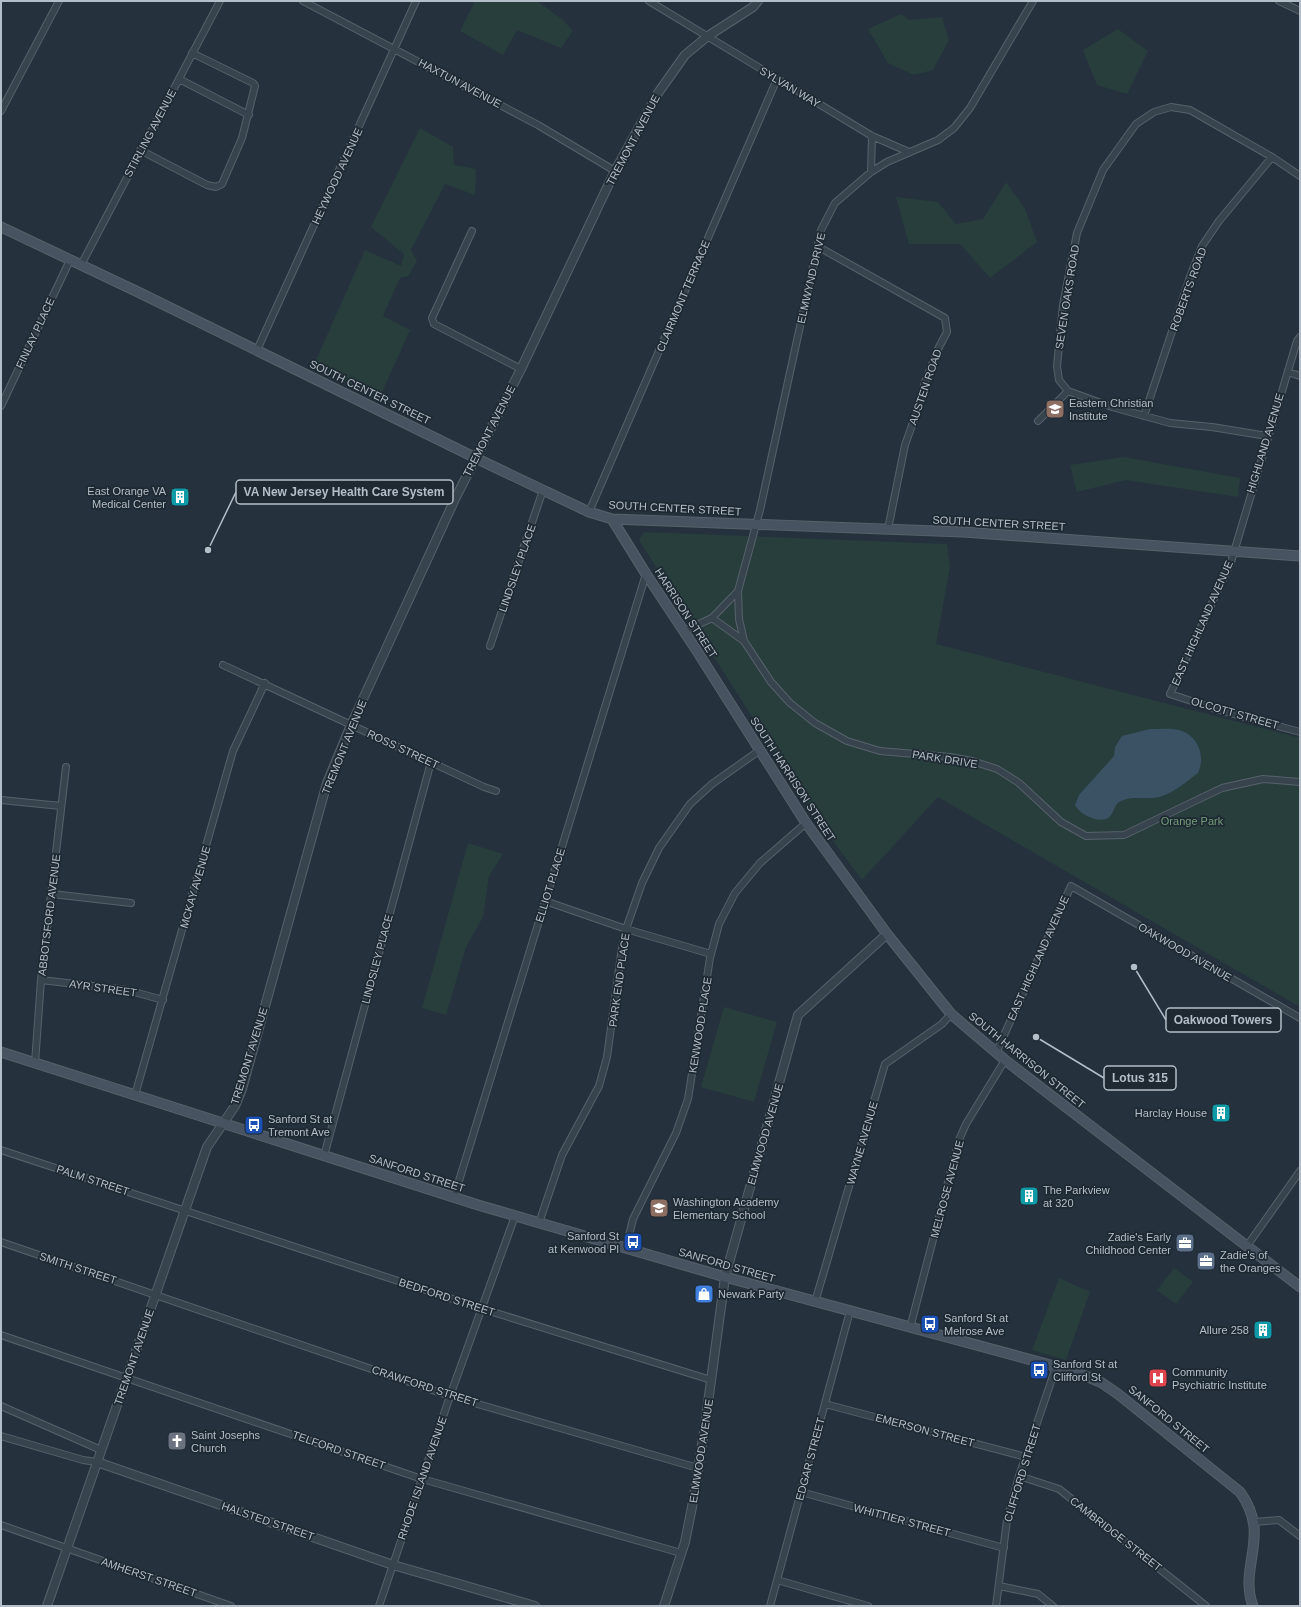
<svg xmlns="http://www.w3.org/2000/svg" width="1301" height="1607" font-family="Helvetica,sans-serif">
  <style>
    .green { fill: #273e3d }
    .water { fill: #3b5265 }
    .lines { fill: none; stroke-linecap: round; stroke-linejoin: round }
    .minor-casing { stroke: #57616b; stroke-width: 8 }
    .tertiary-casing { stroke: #57616b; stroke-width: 10 }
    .secondary-casing { stroke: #57616b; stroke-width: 11 }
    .minor { stroke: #38444d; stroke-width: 6 }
    .tertiary { stroke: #38444d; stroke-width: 8 }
    .secondary { stroke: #475360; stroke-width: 9 }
    .labels { text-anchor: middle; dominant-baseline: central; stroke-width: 3.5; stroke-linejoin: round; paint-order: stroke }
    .street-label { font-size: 11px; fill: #b4bec8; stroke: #1e2932 }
    .poi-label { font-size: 11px; fill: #b4bec8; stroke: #1e2932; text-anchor: start }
    .park-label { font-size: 11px; fill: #739d78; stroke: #1e2932 }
    .leader { fill: none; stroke: #b4bec8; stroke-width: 1.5 }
    .callout-dot { fill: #b4bec8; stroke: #1e2932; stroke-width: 1.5 }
    .callout { fill: #1e2932; stroke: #b4bec8; stroke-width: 1.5 }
    .callout-label { font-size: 12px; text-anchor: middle; font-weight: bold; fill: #b4bec8 }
  </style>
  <rect width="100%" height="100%" fill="#25323d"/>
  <path class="green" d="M475,1H537L563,20L573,31L561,48L517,30L503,55L460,31Z
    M901,14L909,20L942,17L949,40L933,70L914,75L888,63L868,29Z
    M1118,29L1148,51L1127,94L1097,85L1083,50Z
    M420,128L453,147L454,165L476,169L475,195L445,184L411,250L417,261L408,276L400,278L383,316L410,330L379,399L313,367L365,250L401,266L404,254L371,227Z
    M1006,182L1025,209L1037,242L990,278L960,244H909L896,197L938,202L956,224L983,219Z
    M1124,457L1240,478L1238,497L1126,480L1077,492L1070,465Z
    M644,532L947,544L950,567L936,644L1300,738V1007L938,797L862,880L824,829L639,540Z
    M468,843L503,854L489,876L483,917L466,947L446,1015L422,1008Z
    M724,1007L777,1022L754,1102L701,1087Z
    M1174,1268L1193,1282L1176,1304L1157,1290Z
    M1059,1278L1090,1292L1066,1360L1032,1350Z"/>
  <path class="water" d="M1150,729C1160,729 1170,728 1179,730C1198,735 1206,756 1198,773C1187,781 1175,792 1162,796C1149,801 1134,795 1121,801C1114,804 1115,810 1111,815C1104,826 1080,816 1075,805L1079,795L1114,756L1115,747L1122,736Z"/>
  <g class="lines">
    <defs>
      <path id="minor" d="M303,1L538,125L615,171
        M649,1L872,136L909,152
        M1033,1L970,108L954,128L938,140L887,162L871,172L835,203L821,230L760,510L738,591L739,619L744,641L771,682L790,703L815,723L847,741L880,751L950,757L972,761L997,769L1019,783L1061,822L1086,836L1124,835L1222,788L1263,779L1300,782
        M1279,1L1300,11
        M179,79L249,115
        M1,111L59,1
        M140,150L207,185L216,187L222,184L242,138L255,86L253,83L192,53
        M871,172L872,136
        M472,231L432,318L434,324L521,369
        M817,246L945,318L947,332L939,347L925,382L916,414L905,445L888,529
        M81,265L220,1
        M1300,337L1297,341L1231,562L1170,694L1219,710L1300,732
        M257,350L416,1
        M1288,372L1300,376
        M1,406L70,260
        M1144,416L1190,277L1202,246L1219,221L1272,157
        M1038,421L1068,391
        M1267,436L1212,427L1170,423L1112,407L1068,391L1059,380L1057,366L1063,305L1077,233L1103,170L1136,124L1154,112L1171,107L1190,110L1272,157L1300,176
        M589,512L777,79
        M712,618L744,641
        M684,631L712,618L738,591
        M490,646L543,490
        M223,665L484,787L496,791
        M1,800L61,806
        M52,894L131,903
        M545,901L626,929L711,954
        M41,980L127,990L163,1000
        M996,1053L1071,886L1300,1018
        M35,1063L41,980L66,767
        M135,1095L233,751L265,683
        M1,1150L483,1309L711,1380
        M324,1156L431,762
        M454,1197L646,574
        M539,1223L562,1155L599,1086L607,1057L621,954L626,929L642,883L659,848L690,804L712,784L760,750
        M1,1242L450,1396L698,1468
        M1247,1246L1300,1171
        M626,1248L633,1219L676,1133L688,1099L710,958L719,924L735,893L760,863L806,823
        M815,1302L885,1064L942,1024L951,1014
        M910,1328L959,1140L966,1124L1005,1060
        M1,1335L419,1478L681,1553
        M825,1404L1026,1457
        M1,1406L101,1450
        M1,1436L83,1460L97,1462
        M1019,1476L1059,1489L1206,1606
        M801,1492L1004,1548
        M1254,1522L1279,1520L1300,1536
        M1,1525L231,1606
        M777,1580L868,1606
        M999,1586L1038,1594L1053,1606
        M379,1606L450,1396L515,1216
        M770,1606L850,1311
        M996,1606L1007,1520L1019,1476L1056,1367"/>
      <path id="tertiary" d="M97,1462L393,1565L535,1606
        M47,1606L207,1147L235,1106L242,1089L327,783L351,725L455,499L521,369L615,171L658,93L685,55L708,36L753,7L758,1
        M664,1606L685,1542L693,1502L705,1425L725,1277L798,1015L887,934"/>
      <path id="secondary" d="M1,227L138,292L486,463L589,512L612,519L963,532L1300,556
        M612,519L646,574L697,651L806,823L887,934L951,1014L1005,1060L1300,1287
        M1,1052L478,1205L725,1277L1076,1372L1102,1383L1118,1394L1240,1492C1272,1536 1238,1566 1253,1606"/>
    </defs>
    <use href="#minor" class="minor-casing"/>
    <use href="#tertiary" class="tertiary-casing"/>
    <use href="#secondary" class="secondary-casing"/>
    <use href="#minor" class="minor"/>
    <use href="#tertiary" class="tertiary"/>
    <use href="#secondary" class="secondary"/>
  </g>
  <defs>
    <symbol id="school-square" viewBox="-11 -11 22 22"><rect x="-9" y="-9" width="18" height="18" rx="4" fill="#8d6e63" stroke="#1e2932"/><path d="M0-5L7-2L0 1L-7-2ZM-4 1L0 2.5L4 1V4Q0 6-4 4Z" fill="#fff"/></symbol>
    <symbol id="building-square" viewBox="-11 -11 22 22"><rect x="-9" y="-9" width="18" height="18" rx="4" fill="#0f9aa8" stroke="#1e2932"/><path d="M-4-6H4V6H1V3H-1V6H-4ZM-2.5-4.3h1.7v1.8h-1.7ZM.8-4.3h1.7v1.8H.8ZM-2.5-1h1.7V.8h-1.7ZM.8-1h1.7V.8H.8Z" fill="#fff"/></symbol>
    <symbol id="bus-square" viewBox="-11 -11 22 22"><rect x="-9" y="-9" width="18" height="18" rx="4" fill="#1a4fb4" stroke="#1e2932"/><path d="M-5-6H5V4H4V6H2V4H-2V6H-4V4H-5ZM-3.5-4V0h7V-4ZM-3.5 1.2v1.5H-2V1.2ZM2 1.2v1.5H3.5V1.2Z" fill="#fff"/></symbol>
    <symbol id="office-square" viewBox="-11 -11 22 22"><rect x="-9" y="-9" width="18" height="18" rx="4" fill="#5c6f8a" stroke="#1e2932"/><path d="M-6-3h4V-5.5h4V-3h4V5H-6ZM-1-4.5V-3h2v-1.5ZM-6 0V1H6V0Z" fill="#fff"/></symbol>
    <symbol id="shop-square" viewBox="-11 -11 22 22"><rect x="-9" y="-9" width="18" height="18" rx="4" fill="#3f7fe0" stroke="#1e2932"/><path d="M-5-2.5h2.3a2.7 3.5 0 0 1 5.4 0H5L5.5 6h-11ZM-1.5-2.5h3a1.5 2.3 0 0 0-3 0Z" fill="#fff"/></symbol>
    <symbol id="hospital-square" viewBox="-11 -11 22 22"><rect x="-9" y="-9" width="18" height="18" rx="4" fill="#e0444e" stroke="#1e2932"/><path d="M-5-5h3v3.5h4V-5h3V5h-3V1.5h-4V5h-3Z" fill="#fff"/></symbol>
    <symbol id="church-square" viewBox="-11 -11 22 22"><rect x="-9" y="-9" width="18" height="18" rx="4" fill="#6b7280" stroke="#1e2932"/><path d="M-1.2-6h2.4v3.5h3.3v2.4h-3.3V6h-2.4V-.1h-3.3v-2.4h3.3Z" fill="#fff"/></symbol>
  </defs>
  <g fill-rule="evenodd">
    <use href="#school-square" x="1044" y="398" width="22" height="22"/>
    <use href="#building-square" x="169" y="486" width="22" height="22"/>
    <use href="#building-square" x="1210" y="1102" width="22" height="22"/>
    <use href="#bus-square" x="243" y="1114" width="22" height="22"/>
    <use href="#building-square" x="1018" y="1185" width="22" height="22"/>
    <use href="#school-square" x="648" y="1197" width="22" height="22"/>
    <use href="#bus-square" x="622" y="1231" width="22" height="22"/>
    <use href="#office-square" x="1174" y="1232" width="22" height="22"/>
    <use href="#office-square" x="1195" y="1250" width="22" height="22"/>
    <use href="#shop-square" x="693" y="1283" width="22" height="22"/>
    <use href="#bus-square" x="919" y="1313" width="22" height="22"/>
    <use href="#building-square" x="1252" y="1319" width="22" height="22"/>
    <use href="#bus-square" x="1028" y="1359" width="22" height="22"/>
    <use href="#hospital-square" x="1147" y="1367" width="22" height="22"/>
    <use href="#church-square" x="166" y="1430" width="22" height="22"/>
  </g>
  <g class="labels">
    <g class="street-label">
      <text transform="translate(460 83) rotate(28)">HAXTUN AVENUE</text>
      <text transform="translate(790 87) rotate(31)">SYLVAN WAY</text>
      <text transform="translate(150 133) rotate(-62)">STIRLING AVENUE</text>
      <text transform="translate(633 140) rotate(-62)">TREMONT AVENUE</text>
      <text transform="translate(337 176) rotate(-65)">HEYWOOD AVENUE</text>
      <text transform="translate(811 278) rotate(-77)">ELMWYND DRIVE</text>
      <text transform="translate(1188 289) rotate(-70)">ROBERTS ROAD</text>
      <text transform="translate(683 296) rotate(-67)">CLAIRMONT TERRACE</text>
      <text transform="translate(1067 297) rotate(-81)">SEVEN OAKS ROAD</text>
      <text transform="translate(35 333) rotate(-65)">FINLAY PLACE</text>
      <text transform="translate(925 387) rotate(-71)">AUSTEN ROAD</text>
      <text transform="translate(370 392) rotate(26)">SOUTH CENTER STREET</text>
      <text transform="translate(489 431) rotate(-63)">TREMONT AVENUE</text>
      <text transform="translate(1265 443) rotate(-73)">HIGHLAND AVENUE</text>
      <text transform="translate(675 508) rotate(3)">SOUTH CENTER STREET</text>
      <text transform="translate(999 523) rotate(3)">SOUTH CENTER STREET</text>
      <text transform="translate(517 568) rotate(-71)">LINDSLEY PLACE</text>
      <text transform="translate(686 613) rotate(57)">HARRISON STREET</text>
      <text transform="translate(1202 623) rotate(-66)">EAST HIGHLAND AVENUE</text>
      <text transform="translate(1235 713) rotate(16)">OLCOTT STREET</text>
      <text transform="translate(344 747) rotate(-68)">TREMONT AVENUE</text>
      <text transform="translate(403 749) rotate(25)">ROSS STREET</text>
      <text transform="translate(945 759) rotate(9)">PARK DRIVE</text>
      <text transform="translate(793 779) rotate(57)">SOUTH HARRISON STREET</text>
      <text transform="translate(550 885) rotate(-73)">ELLIOT PLACE</text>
      <text transform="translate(195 887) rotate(-74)">MCKAY AVENUE</text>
      <text transform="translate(49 915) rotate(-83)">ABBOTSFORD AVENUE</text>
      <text transform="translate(1185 952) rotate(30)">OAKWOOD AVENUE</text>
      <text transform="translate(1038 958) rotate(-66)">EAST HIGHLAND AVENUE</text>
      <text transform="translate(377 959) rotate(-75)">LINDSLEY PLACE</text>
      <text transform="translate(619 980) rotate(-82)">PARK END PLACE</text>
      <text transform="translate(103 988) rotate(8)">AYR STREET</text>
      <text transform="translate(700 1025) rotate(-81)">KENWOOD PLACE</text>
      <text transform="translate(249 1056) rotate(-73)">TREMONT AVENUE</text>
      <text transform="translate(1027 1060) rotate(39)">SOUTH HARRISON STREET</text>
      <text transform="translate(765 1134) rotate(-74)">ELMWOOD AVENUE</text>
      <text transform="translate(862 1143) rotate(-74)">WAYNE AVENUE</text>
      <text transform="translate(417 1173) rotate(18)">SANFORD STREET</text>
      <text transform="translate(93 1180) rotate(18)">PALM STREET</text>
      <text transform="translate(947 1189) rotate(-75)">MELROSE AVENUE</text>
      <text transform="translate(727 1265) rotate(16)">SANFORD STREET</text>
      <text transform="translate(78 1268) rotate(18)">SMITH STREET</text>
      <text transform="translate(447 1297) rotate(18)">BEDFORD STREET</text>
      <text transform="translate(134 1357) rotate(-71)">TREMONT AVENUE</text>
      <text transform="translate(425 1386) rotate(18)">CRAWFORD STREET</text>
      <text transform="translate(1169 1419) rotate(39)">SANFORD STREET</text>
      <text transform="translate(925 1430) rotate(15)">EMERSON STREET</text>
      <text transform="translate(339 1450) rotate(19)">TELFORD STREET</text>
      <text transform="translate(701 1451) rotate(-81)">ELMWOOD AVENUE</text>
      <text transform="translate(810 1459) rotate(-75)">EDGAR STREET</text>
      <text transform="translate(1022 1473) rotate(-73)">CLIFFORD STREET</text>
      <text transform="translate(422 1478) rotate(-71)">RHODE ISLAND AVENUE</text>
      <text transform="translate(902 1520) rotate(15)">WHITTIER STREET</text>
      <text transform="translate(268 1521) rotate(19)">HALSTED STREET</text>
      <text transform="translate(1116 1534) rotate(38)">CAMBRIDGE STREET</text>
      <text transform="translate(149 1577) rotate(19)">AMHERST STREET</text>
    </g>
    <g class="poi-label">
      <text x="1069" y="403">Eastern Christian<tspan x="1069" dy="13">Institute</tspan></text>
      <text x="166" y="491" text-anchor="end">East Orange VA<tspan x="166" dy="13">Medical Center</tspan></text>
      <text x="1207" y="1113" text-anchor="end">Harclay House</text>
      <text x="268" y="1119">Sanford St at<tspan x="268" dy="13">Tremont Ave</tspan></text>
      <text x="1043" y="1190">The Parkview<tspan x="1043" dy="13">at 320</tspan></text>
      <text x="673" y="1202">Washington Academy<tspan x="673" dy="13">Elementary School</tspan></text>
      <text x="619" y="1236" text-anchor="end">Sanford St<tspan x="619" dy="13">at Kenwood Pl</tspan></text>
      <text x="1171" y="1237" text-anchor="end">Zadie's Early<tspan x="1171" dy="13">Childhood Center</tspan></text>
      <text x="1220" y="1255">Zadie's of<tspan x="1220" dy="13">the Oranges</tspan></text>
      <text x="718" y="1294">Newark Party</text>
      <text x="944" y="1318">Sanford St at<tspan x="944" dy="13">Melrose Ave</tspan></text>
      <text x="1249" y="1330" text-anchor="end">Allure 258</text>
      <text x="1053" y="1364">Sanford St at<tspan x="1053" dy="13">Clifford St</tspan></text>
      <text x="1172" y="1372">Community<tspan x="1172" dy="13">Psychiatric Institute</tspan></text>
      <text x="191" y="1435">Saint Josephs<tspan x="191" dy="13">Church</tspan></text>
    </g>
    <g class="park-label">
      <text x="1192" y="821">Orange Park</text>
    </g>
  </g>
  <path class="leader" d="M208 550L236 492M1134 967L1166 1020M1036 1037L1104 1078"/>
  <g class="callout-dot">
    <circle cx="208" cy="550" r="4"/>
    <circle cx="1134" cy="967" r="4"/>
    <circle cx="1036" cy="1037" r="4"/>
  </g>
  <g class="callout">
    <rect x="236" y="480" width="217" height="24" rx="4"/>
    <rect x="1166" y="1008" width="115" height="24" rx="4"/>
    <rect x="1104" y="1066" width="72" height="24" rx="4"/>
  </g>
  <g class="callout-label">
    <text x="344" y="496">VA New Jersey Health Care System</text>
    <text x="1223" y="1024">Oakwood Towers</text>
    <text x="1140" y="1082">Lotus 315</text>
  </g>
  <rect width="1301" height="1607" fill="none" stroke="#b4bec8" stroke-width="4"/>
</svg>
